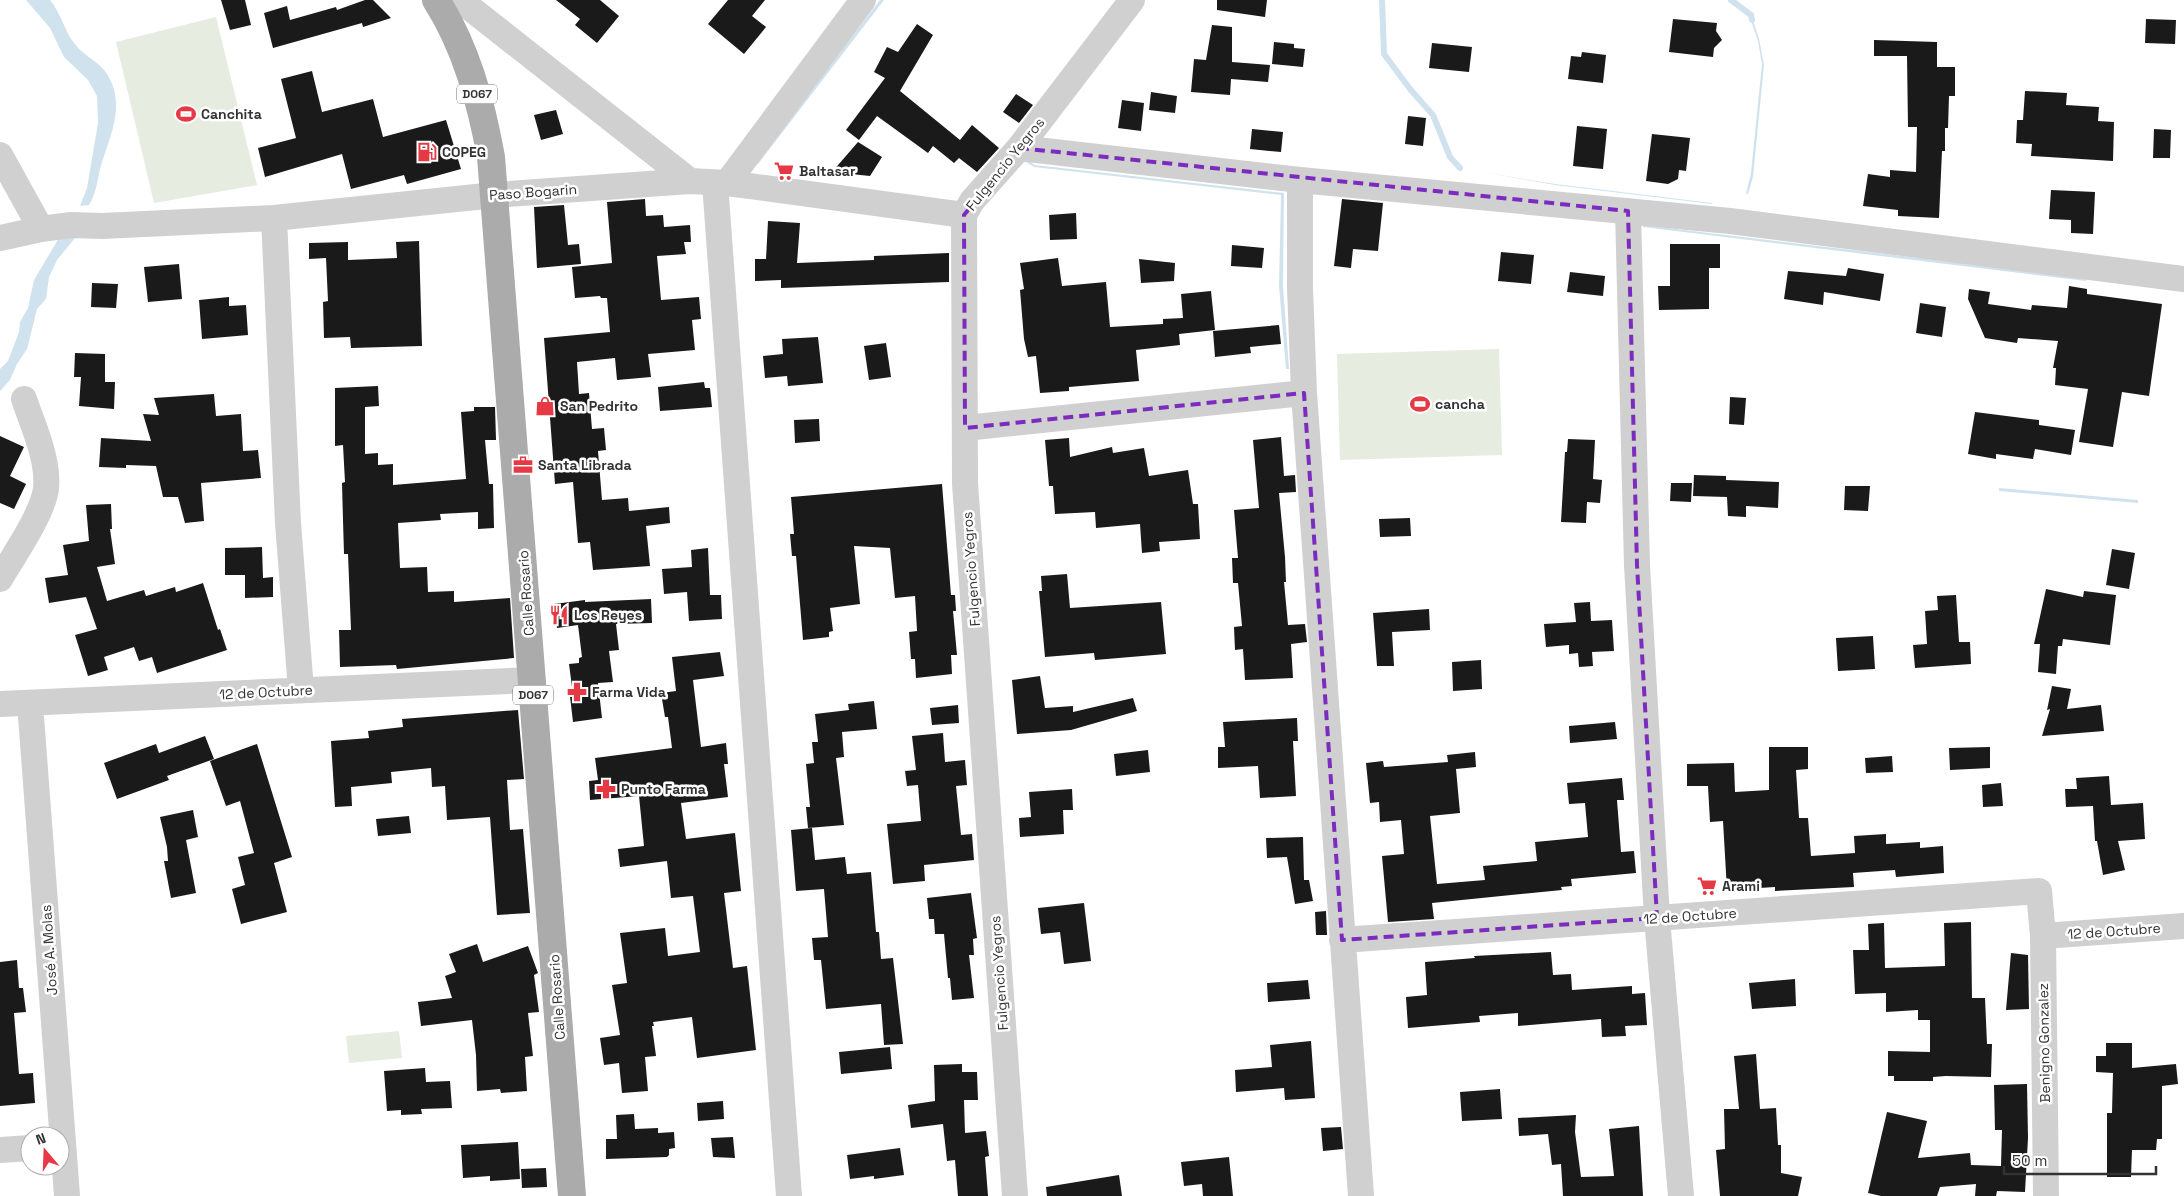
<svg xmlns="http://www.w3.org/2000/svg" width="2184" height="1196" font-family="'Space Grotesk',sans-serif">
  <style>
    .green { fill: #e6ecdf }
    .water { fill: #cfe2ee }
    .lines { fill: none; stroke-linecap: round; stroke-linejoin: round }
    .stream { stroke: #cfe2ee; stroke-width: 6 }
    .building { fill: #1a1a1a }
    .minor { stroke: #d0d0d0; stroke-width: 26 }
    .major { stroke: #ababab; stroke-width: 28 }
    .marked { fill: none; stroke: #7b2cbf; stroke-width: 4; stroke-dasharray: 10 6; stroke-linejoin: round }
    .labels { text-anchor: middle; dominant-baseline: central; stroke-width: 5; stroke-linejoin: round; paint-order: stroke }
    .shield { fill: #fff; stroke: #707070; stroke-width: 1 }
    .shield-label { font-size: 12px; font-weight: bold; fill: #333 }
    .poi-label { font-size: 14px; font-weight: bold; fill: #333; stroke: #fff; text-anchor: start }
    .street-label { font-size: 14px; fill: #333; stroke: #fff }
  </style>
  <rect width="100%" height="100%" fill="#fff"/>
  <path class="green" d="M216,17L257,185L154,203L116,42Z
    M1499,349L1502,455L1340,460L1337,354Z
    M399,1031L402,1058L349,1063L346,1036Z"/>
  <path class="water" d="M26,0H50C61,13 64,30 74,43C83,56 99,61 107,74C127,106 109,137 100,169C97,182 96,193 89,205L80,206L87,188L98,123L97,96L88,80L64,57L50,28Z
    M880,0H884L758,164L755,163Z
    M1750,11L1759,39L1764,65L1753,177L1748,194H1746L1751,173L1762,64L1758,41L1749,15Z
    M1022,157L1035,165L1284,193L1283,286L1289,369H1286L1279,286L1281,195L1034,167L1021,159Z
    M1482,172L1555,184L1712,203V204L1555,185Z
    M1643,225L2086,278V281L1643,227Z
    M59,238H75L57,260L49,277L46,299L37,309L27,349L17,364L10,380L0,391V369L8,361L19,332L20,322L28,308L34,280Z
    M1999,488L2138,500V503L1999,491Z"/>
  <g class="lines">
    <path class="stream" d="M1382,0L1384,54L1410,89L1433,115L1450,157L1460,168
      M1731,0L1751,15L1752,20"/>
  </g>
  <path class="building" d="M221,0H245L251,25L230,30Z
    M365,0H373L391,18L363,27L362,23L273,48L264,13L287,6L290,20L336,7L337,10Z
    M556,0H600L619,16L597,43L575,25L580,19Z
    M728,0H765L752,16L766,27L744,54L708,24Z
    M1217,0H1267L1265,17L1217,10Z
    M1673,19L1717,23L1716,31L1722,40L1714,48L1713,57L1669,52Z
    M2146,19L2176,20L2175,44L2145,43Z
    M917,24L933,35L900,91L960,140L972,125L999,148L977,172L959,158L954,163L933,146L928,153L877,116L859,140L846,130L885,78L874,72L887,47L898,52Z
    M1212,25L1232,27V62L1270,65L1268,82L1231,79L1230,95L1191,92L1194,59L1206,60Z
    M1874,40L1937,42V67H1955V96H1949L1948,128H1945V151H1942L1939,218L1898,216V210L1863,206L1868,174L1890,177V170L1916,172L1917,127H1908L1907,56H1874Z
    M1274,42L1294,44V48L1305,49L1303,67L1272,64Z
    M1432,43L1472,47L1469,72L1429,68Z
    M1582,52L1606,55L1603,83L1568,79L1571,56L1581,57Z
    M312,71L322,112L373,99L383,137L446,120L461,169L407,184L404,175L351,189L342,154L265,177L258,148L296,138L281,79Z
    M2025,91L2067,93L2066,105L2099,107L2098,121L2114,122L2113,161L2031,156L2032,144L2016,143L2017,120H2023Z
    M1151,92L1177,96L1175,113L1149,110Z
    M1016,94L1033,105L1019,123L1003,112Z
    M1122,100L1144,103L1141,131L1118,128Z
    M556,110L563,134L541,140L534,115Z
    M1408,116L1426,118L1423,146L1405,144Z
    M1577,126L1607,129L1603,169L1573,166Z
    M1252,129L1283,132L1281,152L1250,149Z
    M2154,129L2171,130L2170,158H2153Z
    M1652,134L1690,138L1686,171L1679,170L1678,179L1668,184L1646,181Z
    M858,142L882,157L870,176L832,172Z
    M2051,190L2095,192L2093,234L2071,233V220L2049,219Z
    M645,199L646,216L663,215L664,227L690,225L691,242H684L686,254L657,256L661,300L699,297L701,319L692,320L695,350L648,354L651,377L617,380L615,358L577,362L579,394L589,393L592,429L604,428L606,450L598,451L602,500L628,498L629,511L669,507L670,523L646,526L650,566L593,570L590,542L578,543L573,482L555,484L544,338L610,332L607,298H601L600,296L575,298L572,267L612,263L607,202Z
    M1342,199L1383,203L1378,251L1353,249L1351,268L1334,266Z
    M564,205L568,245L579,244L581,264L537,268L534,207Z
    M1076,213L1077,239L1050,240L1049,215Z
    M768,221L800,223L797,263L874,260V256L949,253V282L781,288V280L755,281V259H766Z
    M419,241L422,346L351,348L350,337L324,338L323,302L328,301L326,258L309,259V243L348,242V260L397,258L396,242Z
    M1670,244H1720V268H1709V309L1659,310L1658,286H1670Z
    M1232,245L1264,248L1262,268L1231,266Z
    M1501,252L1534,255L1531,284L1498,281Z
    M1058,258L1062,286L1106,282L1110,327L1163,324V319L1183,318L1181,294L1211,291L1215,330L1179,334L1180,345L1136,350L1139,381L1069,387V391L1040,393L1036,356L1028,357L1024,339L1020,290L1024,289L1020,263Z
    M1139,259L1175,263L1174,281L1141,283Z
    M179,264L182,299L148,302L144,267Z
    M1848,268L1884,274L1880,301L1824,292L1823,305L1784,299L1788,271L1846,276Z
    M1570,272L1605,276L1603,296L1567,292Z
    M92,283L118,284L116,308L91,307Z
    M2069,286L2087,289V294L2162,304L2149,396L2122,392L2113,447L2079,442L2088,389L2055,385L2056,368H2053L2058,341L2018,338L2017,343L1985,338L1968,299L1969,289L1990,292L1988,304L2031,310L2032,305L2067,308Z
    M229,297V306L246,305L248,335L202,339L199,300Z
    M1920,303L1946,307L1942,337L1916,333Z
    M1279,325L1281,344L1250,347L1251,353L1215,357L1213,331Z
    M818,337L823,383L788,386L787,376L765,378L763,356L783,354L782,339Z
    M886,343L891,377L869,380L864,346Z
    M75,353L105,354V382H115L114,409L79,406L81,377H74Z
    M704,382L705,388H710L712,407L660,411L658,387Z
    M378,386L379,406L365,407V454L378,453V465L393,464V485L466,479L461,412L474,411V407H495L496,440H485L489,484H493L494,528L478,529V512L440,514L441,520L398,523L400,568L427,567L428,592L454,591V602L510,598L514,658L397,669L396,665L340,667L339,630H351L348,554H344L343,520L342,483L345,482L343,445L335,446V388Z
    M214,394L216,416L241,414L243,451L258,450L261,478L201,483L204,521L185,523L178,497H163L156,466L126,465V468L99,467L101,438L151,441L143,414L159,415L154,398Z
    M1730,397L1746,398L1744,425L1729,424Z
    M1975,412L2039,420V425L2075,430L2071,455L2035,449L2033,459L1996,454V459L1968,454Z
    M819,419L820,441L795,443L794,420Z
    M0,436L24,447L10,476L26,484L14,509L0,503Z
    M1281,437L1284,476L1295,475L1296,492L1279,493L1285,557L1286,582H1284L1288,625L1305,624L1307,642L1291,644L1293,678L1245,680L1243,649L1235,650L1234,627L1242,626L1238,583H1233L1232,558H1238L1234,510L1259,508L1253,440Z
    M1069,438L1070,457L1112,447L1113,453L1144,448L1149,476L1188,470L1193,504H1198L1200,539L1159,542L1160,551L1142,553L1140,524L1096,528L1095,512L1055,514L1053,486H1049L1045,440Z
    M1568,439L1595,440L1593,479L1602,480L1600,503L1587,502L1586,523L1561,522L1565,452H1567Z
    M1694,475L1726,476V480L1779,482L1778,508L1746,506V517L1728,516L1727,497L1693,496Z
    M1671,483H1692L1691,502L1670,501Z
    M942,484L951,595H955L956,611H953L957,655H951L952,674L916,678L915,659H911L909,632L917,631L915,596L895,598L890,548L854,546L860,604L830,608L833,631L829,632V637L803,640L796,556H792L790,534H794L791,497Z
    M1845,486H1870L1868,511L1844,510Z
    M111,504L112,529H110L115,564L97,567L107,601L144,590L146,596L175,587L176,592L203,583L218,630L220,629L227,650L157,673L152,657L139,661L134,647L104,657L108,670L88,676L75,635L97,629L86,597L49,603L45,578L68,575L63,545L89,541L86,505Z
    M1410,518L1411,536L1380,537L1379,519Z
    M262,547L263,578L273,577V597L245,598V575H225V548Z
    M708,548L710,595H721L722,619L689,621L687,592L664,594L662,569L692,567L691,550Z
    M2112,549L2135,553L2129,589L2106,585Z
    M1067,574L1070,608L1161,602L1166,654L1095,660L1094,653L1045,657L1039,591H1042L1041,576Z
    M2046,589L2083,597L2084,591L2116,595L2110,645L2063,639L2062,646H2058L2056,674L2038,672L2040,644H2034Z
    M1956,595L1959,642H1970L1971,664L1915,668L1913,645L1927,644L1925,611L1938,610L1937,596Z
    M651,599L652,623L616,624L619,650L609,651L613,682L598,683L602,718L573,722L569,688L572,687L569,664L579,663V658L582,657L578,625L557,628L554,604L585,600V602Z
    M1590,602L1591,621L1612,620L1614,651L1592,652L1593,666L1579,667L1578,653L1569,654V645L1546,647L1544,624L1576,622L1574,603Z
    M1429,609L1430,630L1392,632L1394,666H1377L1373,613Z
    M1873,636L1875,669L1838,671L1836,638Z
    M720,652L724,676L693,680L701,747L726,743L728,764H724L728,797L681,803L686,839L735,833L741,891L724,893L733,968L747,966L756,1050L697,1058L692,1017L653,1022L654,1026H652L656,1056L645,1057L648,1091L622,1093L619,1063L604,1065L600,1038L620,1035L612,985L627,983L620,933L665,928L668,956L700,952L693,896L671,898L667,861L620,867L618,849L644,846L639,796L590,800L589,781L598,780L595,758L672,748L668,717H665L661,693L676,691L672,657Z
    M1481,660L1482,689L1453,691L1452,662Z
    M1040,676L1045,708L1073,706V712L1133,698L1137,711L1071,730L1017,734L1012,680Z
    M2052,686L2071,689L2067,709L2101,705L2104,731L2042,736L2050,709L2047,710Z
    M874,701L877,729L842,732L844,757L836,758L844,825L808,828L806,807H810L806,764L814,763L812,742H818L815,714L849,710L848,704Z
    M958,705L959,723L932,725L930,708Z
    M518,710L524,779L507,780L510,830L523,829L530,913L497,915L490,817L447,820L445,786L432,787L431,768L391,772L392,783L351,787L352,806L335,807L331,741L369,738L368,731L403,727L402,719Z
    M1297,718L1298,741H1293L1296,796L1260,798L1258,766L1218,768V747H1225L1223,722Z
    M1615,722L1617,739L1570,743L1569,726Z
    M943,733L945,762L965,760L967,785L956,786L961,835L972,834L974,860L924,865L925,881L893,884L887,824L921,821L918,785L907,786L905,771L916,770L912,736Z
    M205,736L214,759L167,776L169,780L117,799L104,763L156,744L159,753Z
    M257,744L292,857L274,863L287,912L241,924L232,889L245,885L238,857L254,853L240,801L226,806L210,761Z
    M1769,747H1808V769L1796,770L1799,818H1808L1811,856L1855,853L1854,836L1886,834V844L1920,842V848L1943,846L1944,873L1896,877L1895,870L1853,873L1854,887L1775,891V887L1727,890L1723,821L1710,822L1708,786H1687V764L1734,763L1735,792L1769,790Z
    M1990,747V768L1950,770L1949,748Z
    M1148,750L1150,772L1116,776L1114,754Z
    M1475,752L1476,767L1456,769L1460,813L1430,816L1437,884L1485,880L1483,866L1537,861L1535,842L1588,837L1585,803L1569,804L1567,783L1622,778L1624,800H1617L1621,852L1634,851L1636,873L1571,879L1572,886L1561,887L1562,890L1432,903L1434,919L1388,922L1382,856L1404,854L1401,820L1380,822L1379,802L1370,803L1366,763L1383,761L1384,767L1448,762L1447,755Z
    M1892,756L1893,772L1866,773L1865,758Z
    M2109,776L2111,805L2143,803L2145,839L2118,841L2125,870L2103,875L2097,841H2095L2093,806L2066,807L2065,789H2077L2076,778Z
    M2001,783L2003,806L1983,807L1982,785Z
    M1072,789L1073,810H1063L1064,834L1020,837L1019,818L1031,817L1029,792Z
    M193,810L198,837L186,840L196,893L171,898L164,861H168L167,847L160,817Z
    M409,816L411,833L378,836L376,819Z
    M812,828L815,860L845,857L847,874L871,872L876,932H879L881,959L893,958L903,1044L884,1045L881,1004L826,1009L821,960H814L812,938L828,937L824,889L796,891L791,830Z
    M1303,837L1304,880H1309L1313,901L1295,904L1287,857L1267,858L1266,838Z
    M971,893L977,938L973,939L974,955H969L974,998L952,1000L950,978H948L944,934H935L934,919H929L927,898Z
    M1084,903L1091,961L1064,964L1060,932L1041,934L1038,908Z
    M1326,911L1327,935H1316L1315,912Z
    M1971,922L1972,998H1985L1987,1044H1992L1991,1077L1946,1076L1933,1077V1081H1894V1076H1888V1051L1930,1052V1020H1918V1010L1886,1012V993L1855,994L1853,950H1869L1868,924L1884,923L1885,968L1945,966L1944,923Z
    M477,944L483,962L528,946L538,973L534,975L539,1012L528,1013L533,1056L525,1057L527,1091L501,1093L500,1089L477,1091L476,1055L472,1020L421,1026L418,1002L452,998L445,976L456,972L449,954Z
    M1551,952L1553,975L1571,974L1572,990L1632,986V994L1645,993L1647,1025L1625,1026L1626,1036L1602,1037L1601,1019L1518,1026V1013L1479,1016L1480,1022L1408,1028L1406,997L1427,995L1425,962L1475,958L1474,956Z
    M2011,953L2028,955L2029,1009L2006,1010Z
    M17,960L19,988H23L26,1012L14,1013L19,1074L33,1073L35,1103L0,1106V962Z
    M1795,979L1796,1006L1752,1009L1749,983Z
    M1308,980L1310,999L1268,1002L1267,983Z
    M1311,1041L1315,1098L1285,1100L1284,1088L1236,1092L1235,1070L1272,1067L1270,1045Z
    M2106,1043H2132V1068L2176,1064L2178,1084L2162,1086V1139H2157L2156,1150H2132L2131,1177H2107V1113H2112L2113,1073L2096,1072V1056H2106Z
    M890,1047L892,1069L841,1074L839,1052Z
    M1756,1054L1760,1109L1776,1108L1778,1145H1781V1173L1802,1177L1798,1196H1720L1716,1150L1725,1149L1724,1109H1739L1734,1056Z
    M962,1064V1072H977L978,1100H964L965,1133L986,1131L989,1156L985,1157L988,1196H958L955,1160L947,1161L943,1124L911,1128L908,1105L935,1101L934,1065Z
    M425,1068L426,1082L450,1081L452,1108L421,1109L422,1114L401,1115V1110L387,1111L384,1071Z
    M2027,1084L2028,1138L2025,1192L1997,1191L1996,1196H1975L1976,1184L1940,1187L1937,1196H1881L1868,1193L1887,1112L1927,1121L1918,1158L1970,1153L1971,1165L2001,1166L2002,1130H1995L1994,1085Z
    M1500,1089L1502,1119L1462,1121L1460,1092Z
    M723,1101L724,1119L698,1121L697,1103Z
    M634,1114L635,1129L658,1128V1133L674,1132L675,1148L669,1149V1155L667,1157L606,1159V1139H617L616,1115Z
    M1576,1115L1575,1132L1581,1177L1614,1176L1609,1129L1639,1126L1643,1196H1563L1561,1164L1552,1165L1548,1134L1519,1136L1518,1118Z
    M1341,1127L1343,1149L1323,1151L1321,1128Z
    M733,1137L735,1158L713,1157L711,1138Z
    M518,1142L520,1179L490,1181V1176L463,1178L461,1145Z
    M900,1148L904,1175L874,1179V1176L850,1179L847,1155Z
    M1229,1157L1233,1196H1203L1202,1184L1184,1186L1181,1162Z
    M546,1168L547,1187L522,1188L521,1169Z
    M1119,1175L1122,1196H1047L1046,1187Z"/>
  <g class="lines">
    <path class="minor" d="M460,0L690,181
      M1019,148L1300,180L1730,221L2184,279
      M0,155L41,229
      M1300,180V288L1304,393L1361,1196
      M715,183L789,1196
      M727,183L863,0
      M1628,211L1637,565L1657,918L1681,1196
      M274,218L288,523L301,690
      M0,238L41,229L71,225L102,226L274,218L495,195L690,181L727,183L964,215
      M965,428L1304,393
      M0,579C14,555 42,515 46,489C49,459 33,426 24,399
      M30,703L67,1196
      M0,704L532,680
      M2043,936L2184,926
      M1342,940L2039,891L2043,936L2046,1196
      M0,1150L30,1148
      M1015,1196L965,483L964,215L972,201L1019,148L1132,0"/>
    <path class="major" d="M436,0C466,47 481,102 491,157L572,1196"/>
  </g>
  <path class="marked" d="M1019,148L1628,211L1637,565L1657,918L1342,940L1304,393L965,428L964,215Z"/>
  <defs>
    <symbol id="stadium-bare" viewBox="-9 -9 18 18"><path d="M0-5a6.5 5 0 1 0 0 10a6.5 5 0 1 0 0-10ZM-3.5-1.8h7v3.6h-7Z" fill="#e63946" stroke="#fff" stroke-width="2.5" paint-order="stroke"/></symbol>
    <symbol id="fuel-bare" viewBox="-9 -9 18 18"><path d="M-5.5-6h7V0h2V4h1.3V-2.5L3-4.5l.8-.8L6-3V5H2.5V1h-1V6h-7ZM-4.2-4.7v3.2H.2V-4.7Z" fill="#e63946" stroke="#fff" stroke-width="2.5" paint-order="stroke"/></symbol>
    <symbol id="supermarket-bare" viewBox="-9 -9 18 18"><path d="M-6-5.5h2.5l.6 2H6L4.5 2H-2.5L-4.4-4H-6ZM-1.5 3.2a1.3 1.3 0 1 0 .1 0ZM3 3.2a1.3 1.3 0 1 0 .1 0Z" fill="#e63946" stroke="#fff" stroke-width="2.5" paint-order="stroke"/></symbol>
    <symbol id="shop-bare" viewBox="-9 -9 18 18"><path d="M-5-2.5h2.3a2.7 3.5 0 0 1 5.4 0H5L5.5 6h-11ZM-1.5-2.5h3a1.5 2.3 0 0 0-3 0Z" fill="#e63946" stroke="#fff" stroke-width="2.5" paint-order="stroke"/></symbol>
    <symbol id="office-bare" viewBox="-9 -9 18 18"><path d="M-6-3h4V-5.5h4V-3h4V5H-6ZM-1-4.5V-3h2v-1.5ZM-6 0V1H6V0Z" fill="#e63946" stroke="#fff" stroke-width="2.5" paint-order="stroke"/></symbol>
    <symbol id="restaurant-bare" viewBox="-9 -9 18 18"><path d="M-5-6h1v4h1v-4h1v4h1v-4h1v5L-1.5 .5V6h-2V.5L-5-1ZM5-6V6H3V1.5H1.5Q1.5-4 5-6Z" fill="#e63946" stroke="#fff" stroke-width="2.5" paint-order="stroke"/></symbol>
    <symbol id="pharmacy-bare" viewBox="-9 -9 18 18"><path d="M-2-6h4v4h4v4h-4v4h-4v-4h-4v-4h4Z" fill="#e63946" stroke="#fff" stroke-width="2.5" paint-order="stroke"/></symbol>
  </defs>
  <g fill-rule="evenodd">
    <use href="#stadium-bare" x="172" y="100" width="28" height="28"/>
    <use href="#fuel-bare" x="413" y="138" width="28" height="28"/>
    <use href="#supermarket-bare" x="770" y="157" width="28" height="28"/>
    <use href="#stadium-bare" x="1406" y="390" width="28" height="28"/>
    <use href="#shop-bare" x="531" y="392" width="28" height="28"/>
    <use href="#office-bare" x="509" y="451" width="28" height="28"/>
    <use href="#restaurant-bare" x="545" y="601" width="28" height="28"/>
    <use href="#pharmacy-bare" x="563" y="678" width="28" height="28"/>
    <use href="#pharmacy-bare" x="592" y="775" width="28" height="28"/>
    <use href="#supermarket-bare" x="1693" y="872" width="28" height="28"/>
  </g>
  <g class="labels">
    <g class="shield">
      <rect x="457" y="84.5" width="40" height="19" rx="4"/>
      <rect x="513" y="685.5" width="40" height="19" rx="4"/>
    </g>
    <g class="shield-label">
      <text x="477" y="94">D067</text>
      <text x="533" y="695">D067</text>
    </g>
    <g class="poi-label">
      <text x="201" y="114">Canchita</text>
      <text x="442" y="152">COPEG</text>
      <text x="799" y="171">Baltasar</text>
      <text x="1435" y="404">cancha</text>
      <text x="560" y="406">San Pedrito</text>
      <text x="538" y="465">Santa Librada</text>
      <text x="574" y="615">Los Reyes</text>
      <text x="592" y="692">Farma Vida</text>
      <text x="621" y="789">Punto Farma</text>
      <text x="1722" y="886">Arami</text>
    </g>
    <g class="street-label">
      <text transform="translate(1005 164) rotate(-51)">Fulgencio Yegros</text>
      <text transform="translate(533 192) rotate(-4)">Paso Bogarin</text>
      <text transform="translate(971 569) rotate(-94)">Fulgencio Yegros</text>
      <text transform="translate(526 593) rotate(-94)">Calle Rosario</text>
      <text transform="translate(266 692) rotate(-3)">12 de Octubre</text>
      <text transform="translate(1690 916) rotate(-4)">12 de Octubre</text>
      <text transform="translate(2114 931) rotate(-4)">12 de Octubre</text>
      <text transform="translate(49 950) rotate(-94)">José A. Molas</text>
      <text transform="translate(999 973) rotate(-94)">Fulgencio Yegros</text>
      <text transform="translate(557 997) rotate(-94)">Calle Rosario</text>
      <text transform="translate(2044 1043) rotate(-91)">Benigno Gonzalez</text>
    </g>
  </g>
  <g transform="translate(45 1151) rotate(341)"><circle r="24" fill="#ffffff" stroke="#adadad"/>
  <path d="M0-4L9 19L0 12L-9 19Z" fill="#e63946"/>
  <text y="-8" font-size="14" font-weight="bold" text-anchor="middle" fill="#333333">N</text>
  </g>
  <path d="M2004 1166v8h152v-8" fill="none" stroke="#333333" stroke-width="2.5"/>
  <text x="2012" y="1166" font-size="15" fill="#333333" stroke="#ffffff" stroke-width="4" paint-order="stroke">50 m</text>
</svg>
